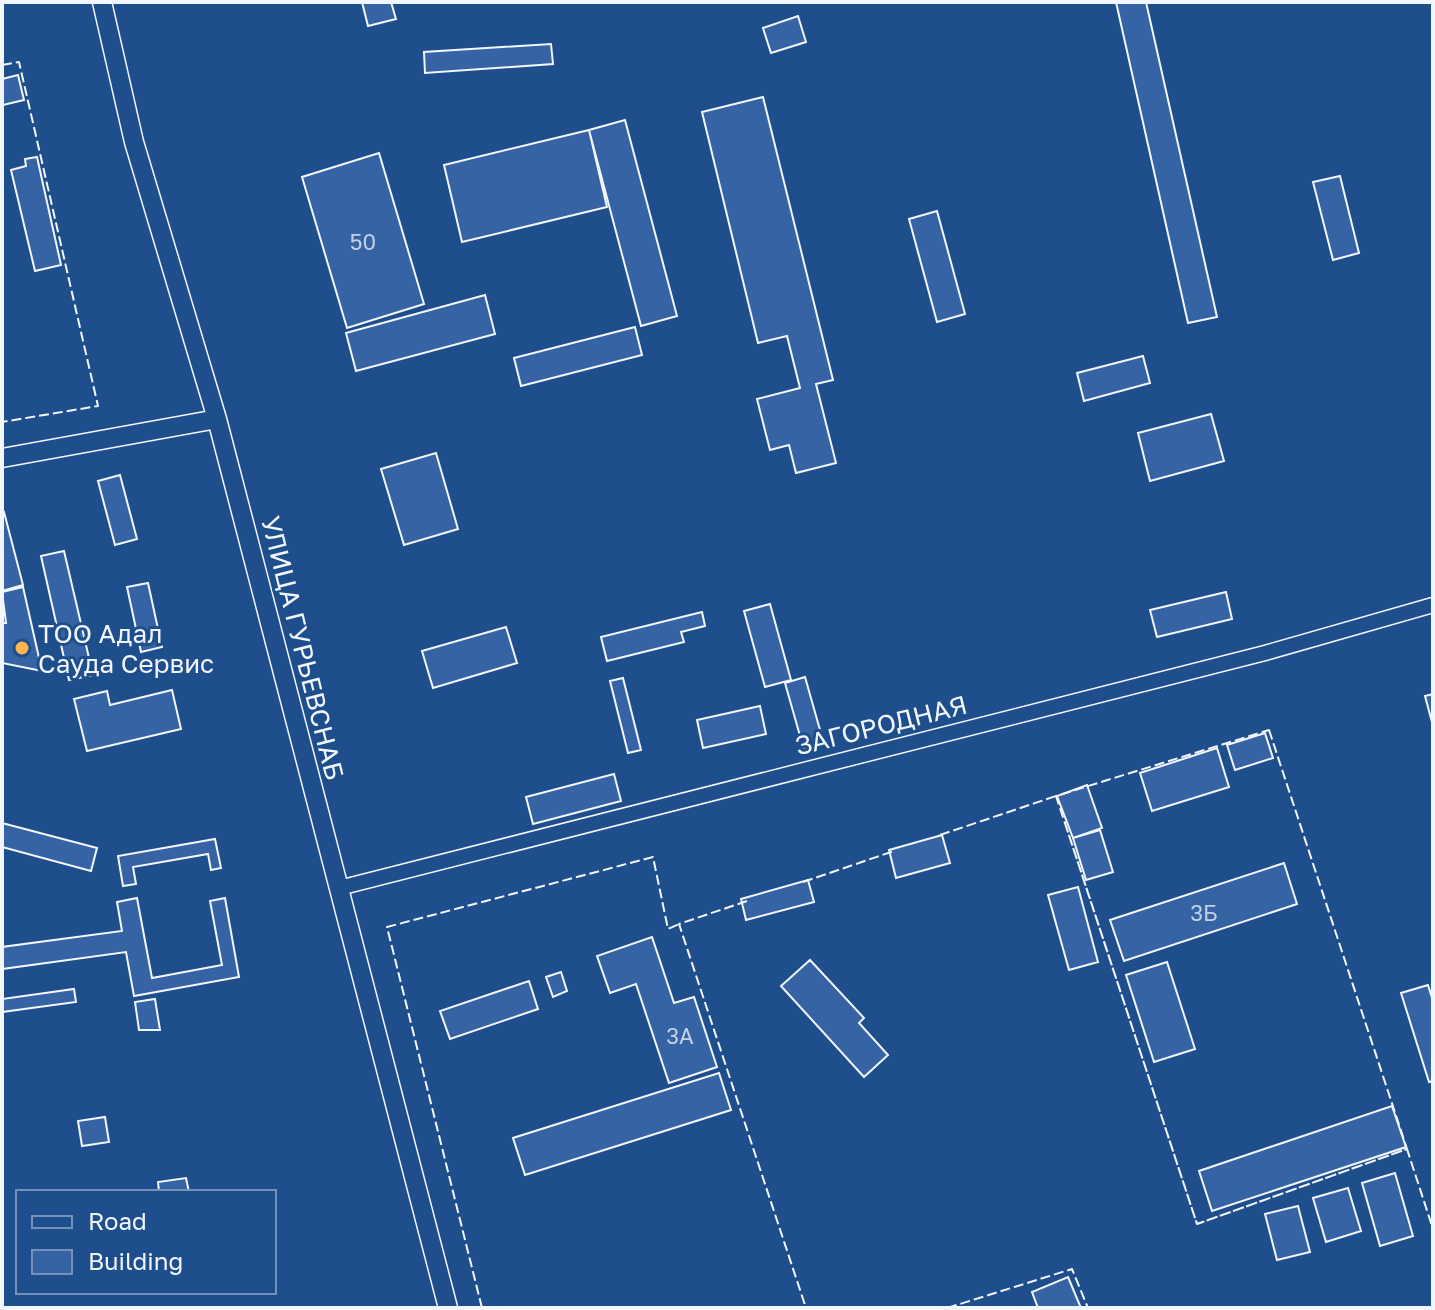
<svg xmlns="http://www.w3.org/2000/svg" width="1435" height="1310" font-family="'Golos Text',sans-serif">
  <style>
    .building { fill: #3563a3; stroke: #f2f6ff; stroke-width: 2 }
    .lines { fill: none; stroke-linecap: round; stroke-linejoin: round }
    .street-casing { stroke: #f2f6ff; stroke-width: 17 }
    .secondary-casing { stroke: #f2f6ff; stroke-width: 21 }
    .street { stroke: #1f4e8c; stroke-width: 14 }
    .secondary { stroke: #1f4e8c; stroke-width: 18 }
    .fence { stroke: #f2f6ff; stroke-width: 2; stroke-dasharray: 10 4; stroke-linecap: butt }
    .poi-dot { fill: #ffb74d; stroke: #1f4e8c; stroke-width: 3 }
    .labels { text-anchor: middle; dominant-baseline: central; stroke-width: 6; stroke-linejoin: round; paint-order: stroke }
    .number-label { font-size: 22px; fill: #c3d1e8 }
    .poi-label { font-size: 26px; fill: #f2f6ff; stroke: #1f4e8c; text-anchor: start }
    .street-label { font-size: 26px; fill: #f2f6ff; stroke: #1f4e8c }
  </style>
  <rect width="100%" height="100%" fill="#1f4e8c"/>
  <path class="building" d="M362,2H391L396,19L368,26Z
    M1116,2H1146L1217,317L1188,323Z
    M798,16L806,42L771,53L763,28Z
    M551,44L553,64L425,73L424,52Z
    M18,75L24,100L3,105L2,79Z
    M763,97L833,380L816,384L836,463L796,473L789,445L770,450L757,399L800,388L787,336L758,343L702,112Z
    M625,120L677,316L641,326L589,130Z
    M589,130L607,207L462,242L444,165Z
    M379,153L424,304L347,328L302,177Z
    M37,157L61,265L35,271L11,170L26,166L25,159Z
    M1340,176L1359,253L1333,260L1313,182Z
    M937,211L965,314L937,322L909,219Z
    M485,295L495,334L356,371L346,333Z
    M635,327L642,355L521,386L514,358Z
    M1143,356L1150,383L1084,401L1077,373Z
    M1211,414L1224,461L1150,481L1138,433Z
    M436,453L458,529L404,545L381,469Z
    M120,475L137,539L115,545L98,481Z
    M4,512L23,585L2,591V513Z
    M64,551L93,675L69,680L41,556Z
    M148,583L162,647L141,652L127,587Z
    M23,587L42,671L2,663V623H6L2,592Z
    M1226,592L1232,619L1157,637L1150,610Z
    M770,604L791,680L765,687L744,611Z
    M702,612L705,626L681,632L684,642L607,661L601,637Z
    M506,627L517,663L433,688L422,651Z
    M805,677L824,744L804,750L785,683Z
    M623,678L641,750L628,753L610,681Z
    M172,690L181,729L87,751L74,699L107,691L110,705Z
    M1433,694V726L1425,696Z
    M760,706L766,734L703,748L697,720Z
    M1265,733L1273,758L1235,770L1227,745Z
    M1217,748L1229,787L1152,811L1140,773Z
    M614,774L621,801L533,824L526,797Z
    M1087,785L1102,828L1073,838L1057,796Z
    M2,823L97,848L91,871L2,847Z
    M1100,830L1113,872L1086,880L1073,838Z
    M942,835L950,863L896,878L889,850Z
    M215,839L221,868L211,870L208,854L133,867L136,884L123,886L118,856Z
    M1284,863L1297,904L1124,961L1110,920Z
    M808,880L814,902L746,920L741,899Z
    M1078,887L1098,962L1069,970L1048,895Z
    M137,898L152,978L222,965L210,901L225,898L239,977L134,996L126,952L2,969V947L122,931L117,902Z
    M652,937L674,1003L694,997L717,1067L669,1083L636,984L610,993L597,956Z
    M810,960L864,1018L859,1023L888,1055L864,1077L781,986Z
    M1167,962L1195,1049L1154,1062L1126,975Z
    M561,972L567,991L553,997L546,977Z
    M529,981L538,1009L450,1039L440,1011Z
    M1428,985L1433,1001V1081L1429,1082L1401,993Z
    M74,989L76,1002L2,1012V999Z
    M155,999L160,1030H139L135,1002Z
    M719,1073L731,1110L525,1175L513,1138Z
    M1392,1106L1406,1147L1212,1211L1199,1171Z
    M105,1117L109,1142L82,1146L78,1121Z
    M1395,1173L1413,1236L1380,1246L1362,1183Z
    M186,1178L189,1192H159L158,1182Z
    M1348,1188L1361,1231L1326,1242L1313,1198Z
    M1298,1206L1310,1252L1277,1260L1265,1214Z
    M1068,1277L1081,1308H1038L1032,1292Z"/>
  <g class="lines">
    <defs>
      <path id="street" d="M339,888L1265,653L1433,605"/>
      <path id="secondary" d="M102,2L134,142L217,419L448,1308
        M2,458L217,419"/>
    </defs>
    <use href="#street" class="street-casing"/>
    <use href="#secondary" class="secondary-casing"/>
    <use href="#street" class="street"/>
    <use href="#secondary" class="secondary"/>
    <path class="fence" d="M2,65L19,62L98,406L2,422
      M1269,730L1407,1149L1197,1224L1056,796Z
      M1065,823L1197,1224L1407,1149L1433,1229
      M940,835L1056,796L1058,800
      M803,882L894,851
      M747,901L679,924L806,1308
      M482,1308L387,927L653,857L668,929L679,924
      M947,1308L1072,1269L1088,1308"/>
  </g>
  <circle class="poi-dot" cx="22" cy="648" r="8"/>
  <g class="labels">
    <g class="number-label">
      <text x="363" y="241">50</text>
      <text x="1204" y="912">3Б</text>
      <text x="680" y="1035">3А</text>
    </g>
    <g class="poi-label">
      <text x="38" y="633">ТОО Адал<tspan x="38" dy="30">Сауда Сервис</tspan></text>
    </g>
    <g class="street-label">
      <text transform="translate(303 648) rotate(76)">УЛИЦА ГУРЬЕВСНАБ</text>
      <text transform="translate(881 725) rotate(-14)">ЗАГОРОДНАЯ</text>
    </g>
  </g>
  <rect width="1435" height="1310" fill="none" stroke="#f2f6ff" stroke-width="8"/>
  <rect x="16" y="1190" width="260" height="104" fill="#1f4e8c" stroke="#7391ba" stroke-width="2"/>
  <rect x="32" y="1216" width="40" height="12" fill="#1f4e8c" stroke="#7391ba" stroke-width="2"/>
  <text x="88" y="1230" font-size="24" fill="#f2f6ff">Road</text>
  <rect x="32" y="1250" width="40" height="24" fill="#3563a3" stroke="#7391ba" stroke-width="2"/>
  <text x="88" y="1270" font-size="24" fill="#f2f6ff">Building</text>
</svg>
